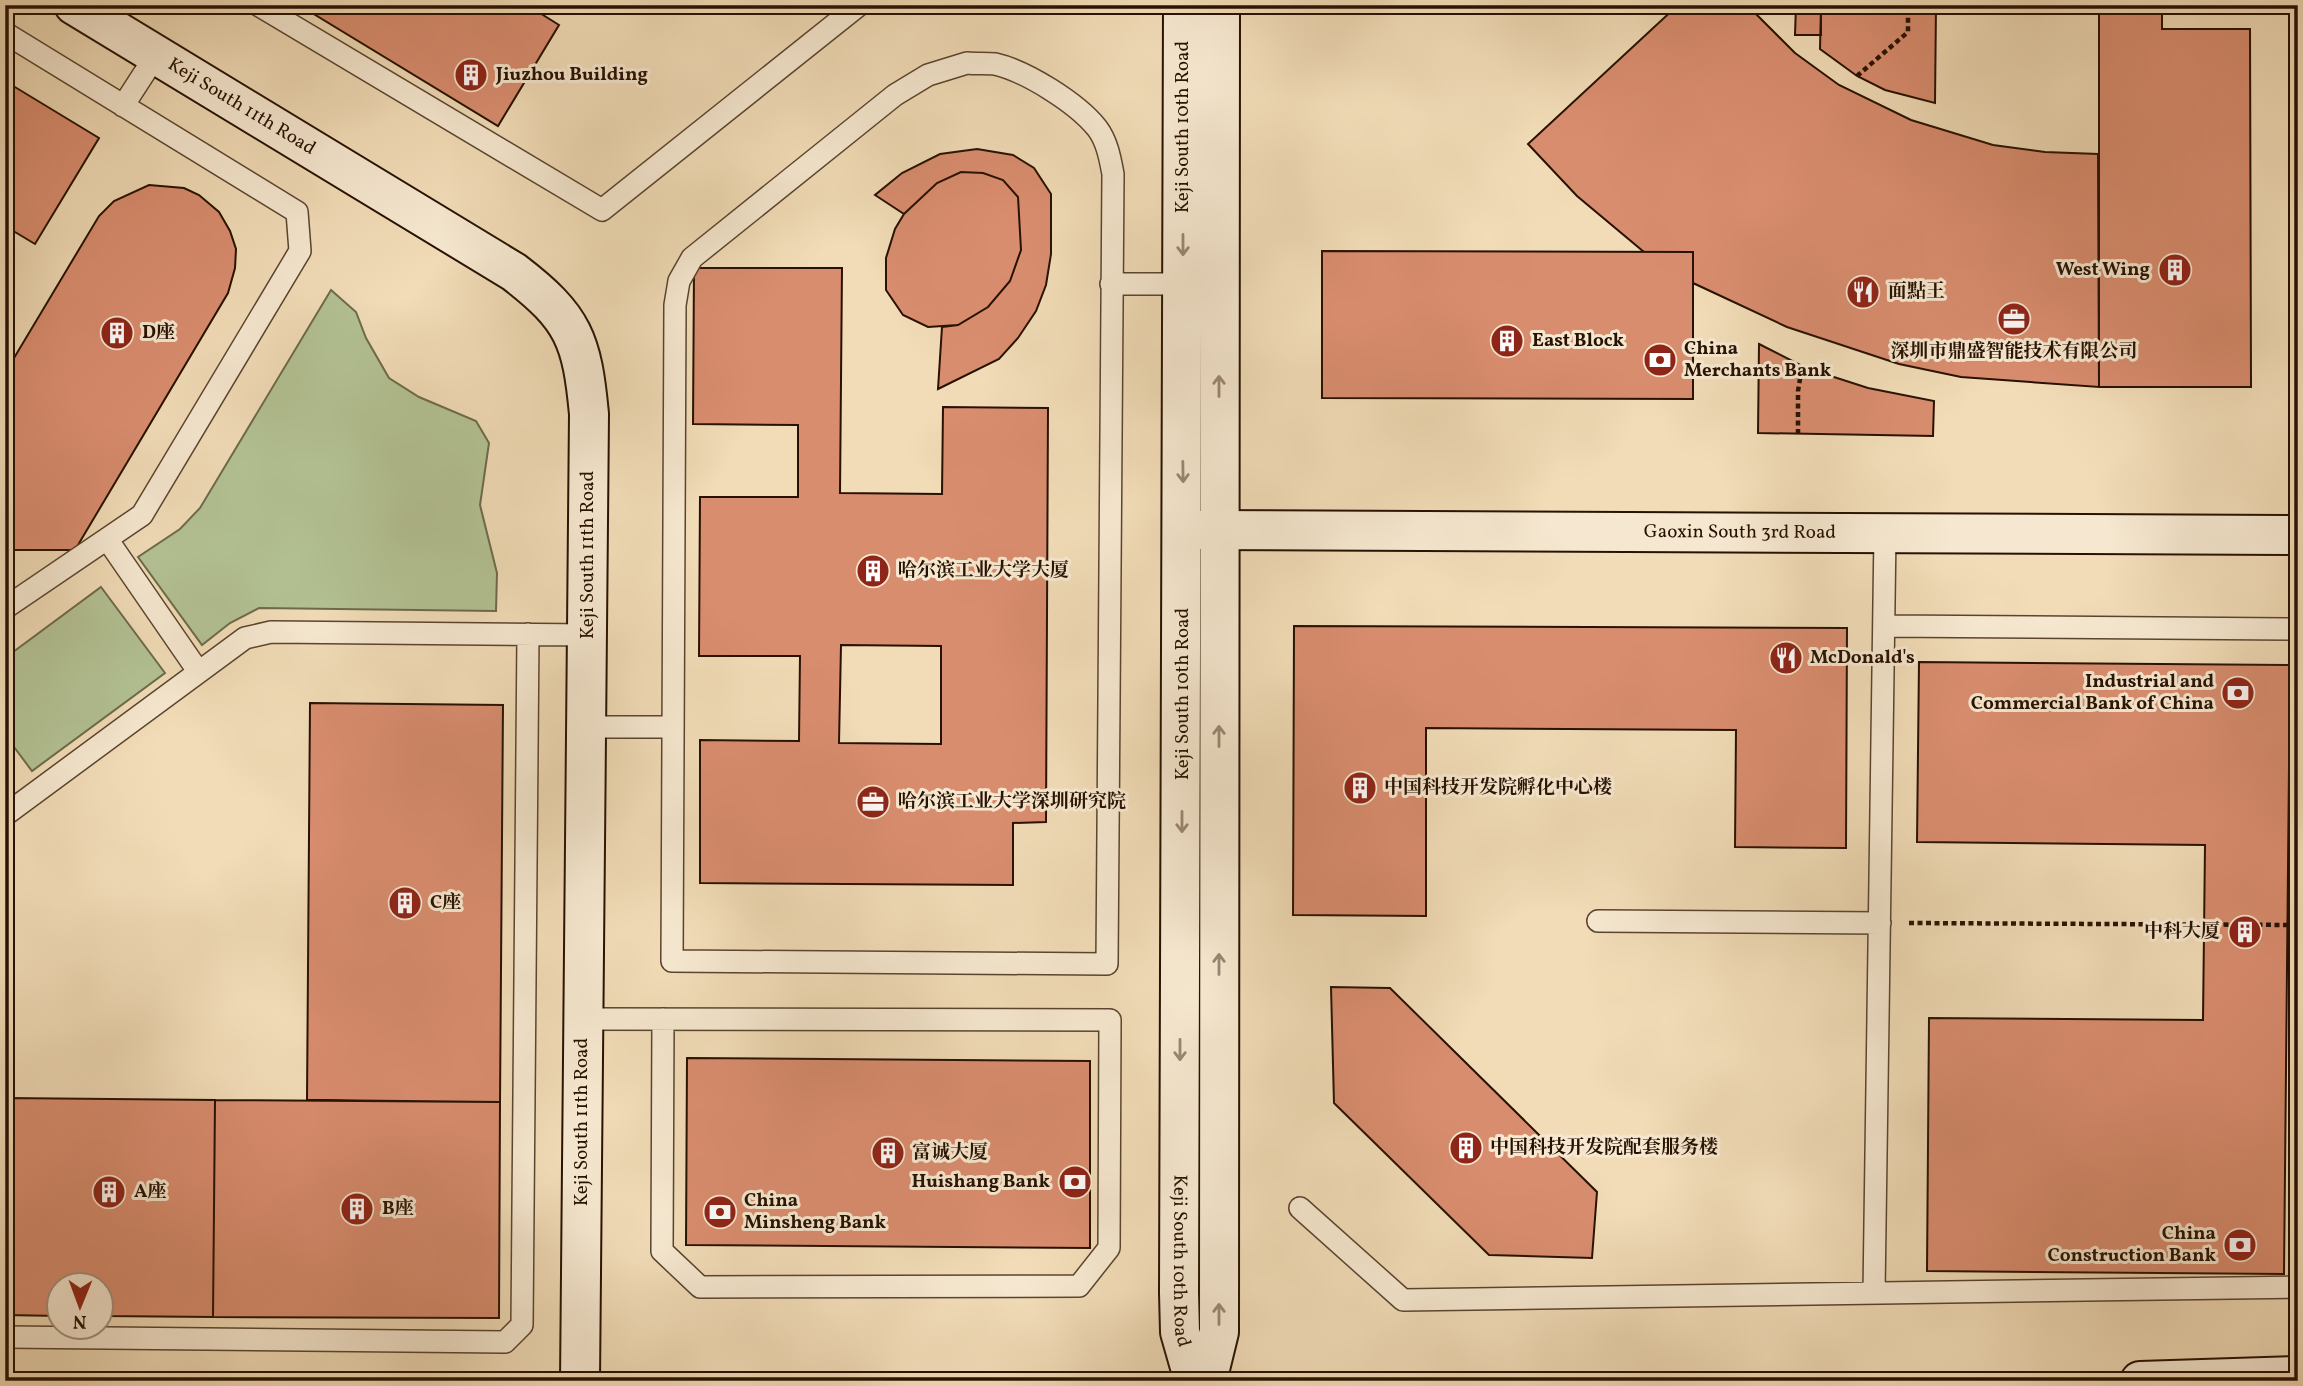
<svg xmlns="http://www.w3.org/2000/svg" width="2303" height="1386" font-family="Vollkorn,'Noto Serif SC',serif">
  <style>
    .green { fill: #b3c294; stroke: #6d6a4b; stroke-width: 2 }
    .building { fill: #d98d6f; stroke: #271102; stroke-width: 2; fill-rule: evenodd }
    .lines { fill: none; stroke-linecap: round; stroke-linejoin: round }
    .lane-casing { stroke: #5a442f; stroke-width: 24 }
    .secondary-casing { stroke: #271102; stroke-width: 42 }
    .path { stroke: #271102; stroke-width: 4.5; stroke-dasharray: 5 3.5; stroke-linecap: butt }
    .lane { stroke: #f6e8d0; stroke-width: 21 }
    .secondary { stroke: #f6e8d0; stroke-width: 38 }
    .oneway { stroke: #998773 }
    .labels { text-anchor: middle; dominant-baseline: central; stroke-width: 6; stroke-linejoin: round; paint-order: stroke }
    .poi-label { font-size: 19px; font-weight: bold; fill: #271102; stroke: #f6e8d0; text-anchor: start }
    .street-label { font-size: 19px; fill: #271102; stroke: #f6e8d0 }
  </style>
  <rect width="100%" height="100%" fill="#f1dcb7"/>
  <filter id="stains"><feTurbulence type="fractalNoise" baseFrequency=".00286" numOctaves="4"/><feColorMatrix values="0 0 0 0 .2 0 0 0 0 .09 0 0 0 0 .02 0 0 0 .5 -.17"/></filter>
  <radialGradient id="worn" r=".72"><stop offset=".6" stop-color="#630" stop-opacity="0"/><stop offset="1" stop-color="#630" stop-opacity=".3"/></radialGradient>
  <path class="green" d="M331,290L356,312L366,338L389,378L419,397L476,421L489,443L480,505L497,573L496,611L259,608L230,623L202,645L138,557L180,529L200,508Z
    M101,587L165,673L32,771L5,735V658Z"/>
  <path class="building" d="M299,5H527L559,25L498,126Z
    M1678,5H1747L1795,53L1839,85L1911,120L1993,145L2045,152L2098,154L2099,387L1961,377L1899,364L1787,327L1693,283V252H1644L1577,196L1528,144Z
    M1796,5H1821V35H1795Z
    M1821,5H1936L1935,103L1885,90L1857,76L1820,49Z
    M2099,5H2162V29H2250L2251,387H2099Z
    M5,81L99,138L35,244L5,226Z
    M977,149L1013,155L1034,168L1051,194V254L1046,285L1036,311L1018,338L999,359L938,389L942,327L958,325L988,307L1010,281L1021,250L1018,197L1003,180L983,173L961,172L937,183L904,214L875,195L902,173L940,154Z
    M961,172L983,173L1003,180L1018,197L1021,250L1010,281L988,307L958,325L928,327L903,315L886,290V258L895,229L904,214L937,183Z
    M149,185L184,188L199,195L219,212L230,231L236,249L235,268L228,293L75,550H13L5,545V373L99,216L114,201Z
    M1322,251L1693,252V399L1322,398Z
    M694,268H842L840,493L942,494L943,407L1048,408L1046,822L1013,823V885L700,883V740L799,741L800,656H699L700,497H798V425L693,424ZM841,645L941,646V744L839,743Z
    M1759,344L1806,368L1868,388L1934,401L1933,436L1758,433Z
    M1294,626L1847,628L1846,848L1735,847L1736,730L1426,728V916L1293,915Z
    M1919,662L2290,665L2284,1274L1927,1271L1929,1018L2203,1020L2205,845L1917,842Z
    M310,703L503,705L500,1102L307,1100Z
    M1331,987L1390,988L1597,1192L1592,1258L1489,1255L1334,1103Z
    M687,1058L1090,1061V1248L686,1245Z
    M5,1098L215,1100L213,1317L102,1316V1284H60V1316L5,1315Z
    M215,1100L500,1102L499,1318L213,1317Z"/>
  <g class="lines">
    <defs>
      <path id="lane" d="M258,5L602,210L859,5
        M5,33L297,212L300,251L142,515L5,608
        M967,63C976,64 986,63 995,64C1026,71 1077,103 1097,128C1107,141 1110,158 1113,174L1107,964L672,961L675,305L679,281L692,258L895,95L928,75Z
        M123,106L156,55
        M1111,284H1183
        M107,539L198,671
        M1884,626L2298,629
        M587,727H673
        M5,815L245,638L271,632L588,635
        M1598,921L1880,923
        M583,1019L1110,1020L1109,1248L1079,1286L700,1287L662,1251L663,1019
        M1300,1208L1403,1300L2298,1287
        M1874,1293L1885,533
        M5,1337L505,1342L522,1325L528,634"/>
      <g id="secondary">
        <path id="s1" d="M74,5L514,272C574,318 582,340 589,414L580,1381"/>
        <path id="s2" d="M1183,5L1179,1293L1180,1332L1194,1381"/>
        <path id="s3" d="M1194,530L2298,535"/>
        <path d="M1207,1381L1219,1332L1220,5"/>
        <path d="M2140,1381L2298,1376"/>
      </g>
    </defs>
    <use href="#lane" class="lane-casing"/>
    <use href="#secondary" class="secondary-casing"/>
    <path class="path" d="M1857,76L1908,32V5
      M1798,434V391L1802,367
      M1909,923L2298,925"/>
    <use href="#lane" class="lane"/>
    <use href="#secondary" class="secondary"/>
  </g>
  <defs><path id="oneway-shaft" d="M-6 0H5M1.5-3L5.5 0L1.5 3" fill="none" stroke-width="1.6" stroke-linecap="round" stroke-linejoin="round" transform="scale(1.75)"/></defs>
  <g class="oneway">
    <use href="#oneway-shaft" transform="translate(1183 245) rotate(90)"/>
    <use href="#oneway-shaft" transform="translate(1219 386) rotate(-90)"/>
    <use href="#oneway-shaft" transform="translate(1183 472) rotate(89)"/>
    <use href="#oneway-shaft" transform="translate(1219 736) rotate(-90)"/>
    <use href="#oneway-shaft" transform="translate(1182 822) rotate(90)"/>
    <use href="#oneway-shaft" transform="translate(1219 964) rotate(-90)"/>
    <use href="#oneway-shaft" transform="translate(1180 1050) rotate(90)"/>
    <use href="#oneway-shaft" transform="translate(1219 1314) rotate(-90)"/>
  </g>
  <defs>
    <symbol id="building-disc" viewBox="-11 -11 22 22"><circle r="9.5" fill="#8f2418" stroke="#f6e8d0"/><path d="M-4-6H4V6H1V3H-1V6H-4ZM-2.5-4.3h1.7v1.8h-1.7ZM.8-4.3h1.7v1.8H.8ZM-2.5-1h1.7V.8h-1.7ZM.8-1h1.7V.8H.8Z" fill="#fff"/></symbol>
    <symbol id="restaurant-disc" viewBox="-11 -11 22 22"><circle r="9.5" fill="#8f2418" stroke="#f6e8d0"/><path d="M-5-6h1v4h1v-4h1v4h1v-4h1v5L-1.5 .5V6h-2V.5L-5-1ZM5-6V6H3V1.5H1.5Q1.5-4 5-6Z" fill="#fff"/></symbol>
    <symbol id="office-disc" viewBox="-11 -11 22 22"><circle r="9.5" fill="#8f2418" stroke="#f6e8d0"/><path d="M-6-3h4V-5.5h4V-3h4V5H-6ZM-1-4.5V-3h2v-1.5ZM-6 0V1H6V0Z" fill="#fff"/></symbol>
    <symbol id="bank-disc" viewBox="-11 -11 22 22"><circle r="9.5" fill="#8f2418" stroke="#f6e8d0"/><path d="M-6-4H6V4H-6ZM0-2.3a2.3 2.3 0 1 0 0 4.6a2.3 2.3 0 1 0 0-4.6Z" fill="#fff"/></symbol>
  </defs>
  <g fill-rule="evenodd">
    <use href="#building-disc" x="452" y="56" width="38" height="38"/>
    <use href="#building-disc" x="2156" y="251" width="38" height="38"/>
    <use href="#restaurant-disc" x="1844" y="273" width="38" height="38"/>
    <use href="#office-disc" x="1995" y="300" width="38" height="38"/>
    <use href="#building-disc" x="98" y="314" width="38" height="38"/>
    <use href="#building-disc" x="1488" y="322" width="38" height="38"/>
    <use href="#bank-disc" x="1641" y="341" width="38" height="38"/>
    <use href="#building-disc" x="854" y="552" width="38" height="38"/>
    <use href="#restaurant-disc" x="1767" y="639" width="38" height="38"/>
    <use href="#bank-disc" x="2219" y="674" width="38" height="38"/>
    <use href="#building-disc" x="1341" y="769" width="38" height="38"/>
    <use href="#office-disc" x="854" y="783" width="38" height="38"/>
    <use href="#building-disc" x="386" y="884" width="38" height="38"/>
    <use href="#building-disc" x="2226" y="913" width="38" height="38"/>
    <use href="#building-disc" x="1447" y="1129" width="38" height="38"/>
    <use href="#building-disc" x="869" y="1134" width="38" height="38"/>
    <use href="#bank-disc" x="1056" y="1163" width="38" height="38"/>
    <use href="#building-disc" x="90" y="1173" width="38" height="38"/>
    <use href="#building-disc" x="338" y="1190" width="38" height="38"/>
    <use href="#bank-disc" x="701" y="1193" width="38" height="38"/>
    <use href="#bank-disc" x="2221" y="1226" width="38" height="38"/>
  </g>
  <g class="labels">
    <g class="poi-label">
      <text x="496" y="75">Jiuzhou Building</text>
      <text x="2150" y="270" text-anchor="end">West Wing</text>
      <text x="1888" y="292">面點王</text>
      <text x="142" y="333">D座</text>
      <text x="1532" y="341">East Block</text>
      <text x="1684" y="349">China<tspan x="1684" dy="22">Merchants Bank</tspan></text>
      <text x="2014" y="352" text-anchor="middle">深圳市鼎盛智能技术有限公司</text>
      <text x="898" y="571">哈尔滨工业大学大厦</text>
      <text x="1810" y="658">McDonald's</text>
      <text x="2214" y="682" text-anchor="end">Industrial and<tspan x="2214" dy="22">Commercial Bank of China</tspan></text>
      <text x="1384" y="788">中国科技开发院孵化中心楼</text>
      <text x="898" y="802">哈尔滨工业大学深圳研究院</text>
      <text x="430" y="903">C座</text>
      <text x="2220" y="932" text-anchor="end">中科大厦</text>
      <text x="1490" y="1148">中国科技开发院配套服务楼</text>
      <text x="912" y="1153">富诚大厦</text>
      <text x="1050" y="1182" text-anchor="end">Huishang Bank</text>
      <text x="134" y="1192">A座</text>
      <text x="744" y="1201">China<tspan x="744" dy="22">Minsheng Bank</tspan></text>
      <text x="382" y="1209">B座</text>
      <text x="2216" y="1234" text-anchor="end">China<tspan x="2216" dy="22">Construction Bank</tspan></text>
    </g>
    <g class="street-label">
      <text stroke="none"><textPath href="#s1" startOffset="196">Keji South 11th Road</textPath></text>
      <text transform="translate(1183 127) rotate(-90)">Keji South 10th Road</text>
      <text stroke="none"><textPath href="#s3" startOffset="546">Gaoxin South 3rd Road</textPath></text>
      <text transform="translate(588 555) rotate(-90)">Keji South 11th Road</text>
      <text transform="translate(1183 694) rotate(-90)">Keji South 10th Road</text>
      <text transform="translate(582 1122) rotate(-90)">Keji South 11th Road</text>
      <text stroke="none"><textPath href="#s2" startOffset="1256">Keji South 10th Road</textPath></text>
    </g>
  </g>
  <rect width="2303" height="1386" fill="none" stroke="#f1dcb7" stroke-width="28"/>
  <rect x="7" y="7" width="2289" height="1372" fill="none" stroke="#271102" stroke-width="3.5"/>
  <rect x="14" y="14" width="2275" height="1358" fill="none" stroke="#271102" stroke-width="2"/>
  <g transform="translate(80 1306) rotate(181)"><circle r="33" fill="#f6e8d0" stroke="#a3927e" stroke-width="2"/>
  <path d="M0-5L12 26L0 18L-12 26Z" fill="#8f2418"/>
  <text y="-10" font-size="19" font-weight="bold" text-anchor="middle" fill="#271102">N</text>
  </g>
  <rect width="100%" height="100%" filter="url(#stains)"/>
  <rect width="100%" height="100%" fill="url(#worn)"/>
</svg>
